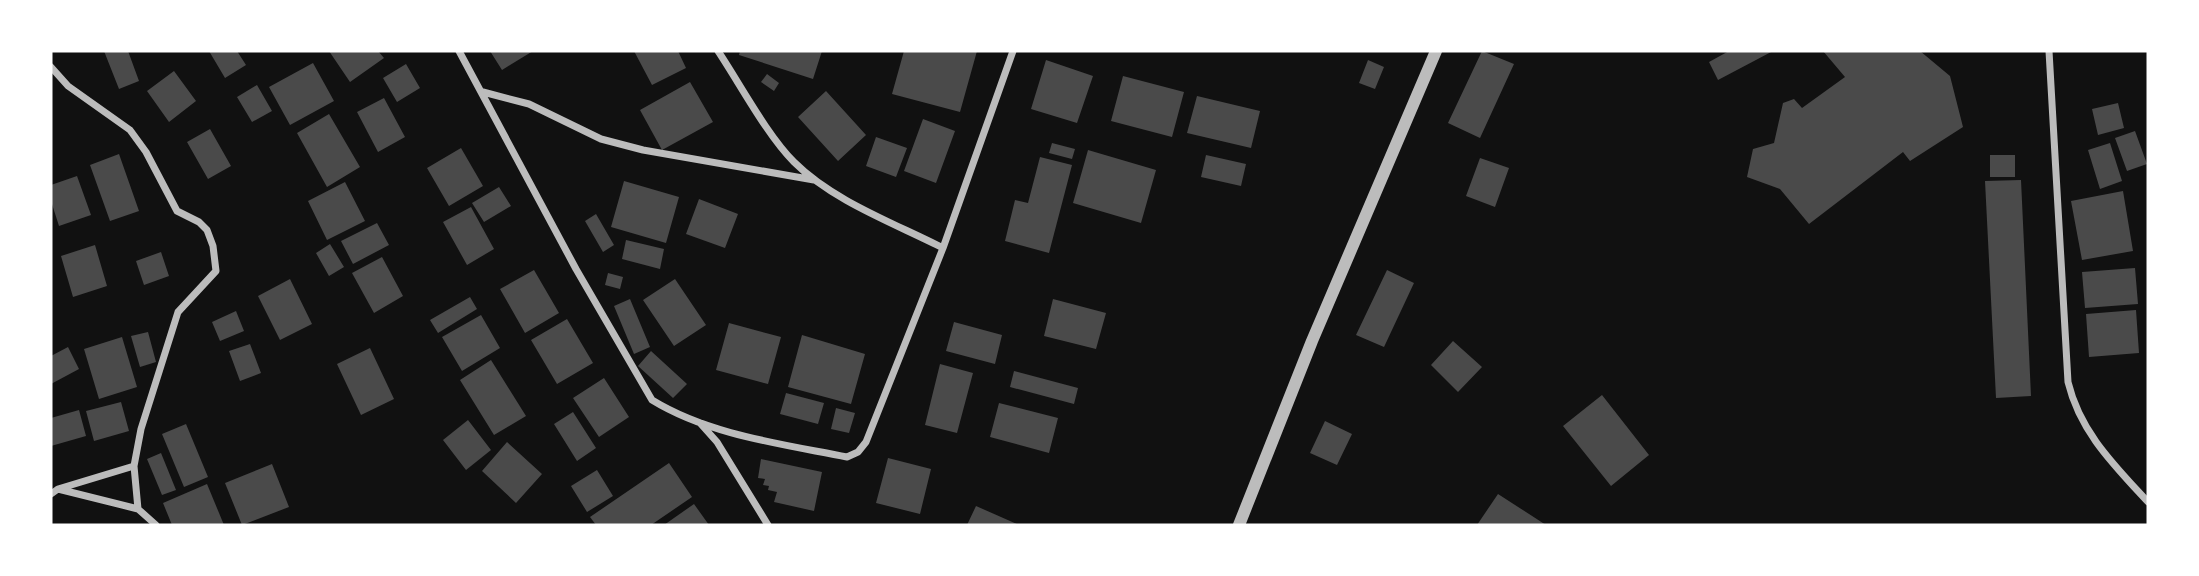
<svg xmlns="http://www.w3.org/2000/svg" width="2199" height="576" font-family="'Golos Text',sans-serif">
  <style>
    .building { fill: #4a4a4a }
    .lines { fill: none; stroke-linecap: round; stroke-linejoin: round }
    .minor { stroke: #bcbcbc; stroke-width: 7 }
    .tertiary { stroke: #bcbcbc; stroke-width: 12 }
  </style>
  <rect width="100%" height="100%" fill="#111"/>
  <path class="building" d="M104,51H128L139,81L119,89Z
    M209,51H237L246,65L225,78Z
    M329,51H378L384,58L350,82Z
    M490,51H533L502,70Z
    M634,51H678L686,68L652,85Z
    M740,51H822L813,79L739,55Z
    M904,51H977L960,112L892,94Z
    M1482,51L1514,64L1480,138L1448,123Z
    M1729,51H1773L1718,80L1709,62Z
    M1823,51H1920L1950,76L1963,127L1910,161L1903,152L1809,224L1780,189L1747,177L1753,149L1774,143L1783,103L1794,99L1802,108L1845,77Z
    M1046,60L1093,76L1077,123L1031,109Z
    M1368,60L1384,67L1375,89L1359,83Z
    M313,63L334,101L290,125L269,87Z
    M406,64L420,88L397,102L383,78Z
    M174,71L196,101L169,122L147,91Z
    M767,74L779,83L774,91L761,82Z
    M1123,76L1184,92L1172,137L1111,121Z
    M690,82L713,122L662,150L640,110Z
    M257,85L272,111L252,122L237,97Z
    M826,91L866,135L838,161L798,117Z
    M1197,96L1260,111L1251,148L1187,133Z
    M384,98L405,137L378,152L357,112Z
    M2118,103L2124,128L2098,135L2092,109Z
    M329,114L360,167L327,187L297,133Z
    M923,119L955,131L936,183L904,171Z
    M210,129L231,166L208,179L187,142Z
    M2135,131L2147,164L2127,171L2115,138Z
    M876,137L907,148L896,177L866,166Z
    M1052,143L1075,149L1072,159L1049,153Z
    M2110,143L2122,181L2100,189L2088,150Z
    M461,148L483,186L449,206L427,168Z
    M1088,150L1156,170L1141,223L1073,203Z
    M119,154L139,211L110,221L90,165Z
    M1206,155L1246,164L1241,186L1201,177Z
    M1990,155H2015V177H1990Z
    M1040,157L1072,165L1049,253L1005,241L1015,200L1028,203Z
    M1480,158L1509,168L1495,207L1466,196Z
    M77,176L91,215L59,226L51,201V185Z
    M2021,180L2031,396L1996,398L1985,181Z
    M624,181L679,197L666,243L611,227Z
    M345,182L365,221L327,240L308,201Z
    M499,187L511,206L484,222L472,203Z
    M2123,191L2133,251L2082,260L2071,201Z
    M699,199L738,214L725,248L686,234Z
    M471,207L494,249L467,265L443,222Z
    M596,214L614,245L603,252L585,221Z
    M377,223L389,245L353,264L341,241Z
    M626,240L664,249L660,269L622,259Z
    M330,244L344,267L329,276L316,253Z
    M95,245L107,286L73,297L61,256Z
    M161,252L169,276L144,285L136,261Z
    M382,257L403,296L374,313L352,273Z
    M2135,268L2138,304L2085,308L2082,272Z
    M534,270L559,313L525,333L500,289Z
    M1387,270L1414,283L1384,347L1356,335Z
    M608,273L623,277L620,289L605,285Z
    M290,279L312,324L280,340L258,296Z
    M675,279L706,325L674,346L643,300Z
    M470,297L477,309L438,333L430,320Z
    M630,299L650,347L634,354L614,306Z
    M1053,299L1106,313L1096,349L1044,336Z
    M2136,310L2139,353L2089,357L2086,314Z
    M236,311L244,331L220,341L212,322Z
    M481,315L500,348L462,371L442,337Z
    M567,319L593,363L557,384L531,340Z
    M954,322L1002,335L995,364L946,351Z
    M729,323L781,337L768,384L716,370Z
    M148,332L156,362L140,367L131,336Z
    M802,335L865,354L851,404L788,387Z
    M122,337L137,387L99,399L84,349Z
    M1453,341L1482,367L1458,392L1431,365Z
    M250,344L261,373L240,381L229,351Z
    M68,347L79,369L51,384V356Z
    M370,348L394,399L361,415L337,364Z
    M651,351L687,384L673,398L638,366Z
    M491,360L526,416L494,435L460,380Z
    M940,364L973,373L957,433L925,425Z
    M1014,371L1078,388L1074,404L1010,387Z
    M604,378L629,417L599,437L573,398Z
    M786,393L824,403L818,424L780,414Z
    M1602,395L1649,455L1611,486L1563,426Z
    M121,402L129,431L94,441L86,411Z
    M999,403L1058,418L1049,453L990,437Z
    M836,408L855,413L849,433L831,429Z
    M79,410L86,436L51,446V418Z
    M573,412L596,448L577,461L554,424Z
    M468,420L491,450L466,470L443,440Z
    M1325,421L1352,434L1337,465L1310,453Z
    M186,424L208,477L184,487L162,434Z
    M507,442L542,474L516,503L482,471Z
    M161,453L176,490L162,495L147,459Z
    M888,458L931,469L920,514L876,503Z
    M761,459L822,472L814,511L774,502L777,492L768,490L769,486L763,485L765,479L758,478Z
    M669,463L692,497L651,525H596L590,517Z
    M272,464L289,507L242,525L225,483Z
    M597,470L613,496L587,512L571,486Z
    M207,484L224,525H172L163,503Z
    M1498,494L1546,525H1477Z
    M694,504L709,525H664Z
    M976,506L1019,525H967Z"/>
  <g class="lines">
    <path class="minor" d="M459,51L576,269L652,400C709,435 782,444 847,457L858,452L866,442L943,248L1013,51
      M718,51C740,84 767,135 794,162C833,201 894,223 943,248
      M2049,51L2068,382C2080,432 2114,465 2148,502
      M51,67L68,86L130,130L146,152L177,211L199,222L207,230L213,246L216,271L178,312L141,429L134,466L58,489
      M483,92L529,104L601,139L643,150L814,180
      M700,423L717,442L768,525
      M134,466L138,509
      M51,494L58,489L138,509L156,525"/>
    <path class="tertiary" d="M1239,525L1312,341L1436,51"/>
  </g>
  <rect width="2199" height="576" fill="none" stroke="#ffffff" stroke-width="105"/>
</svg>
